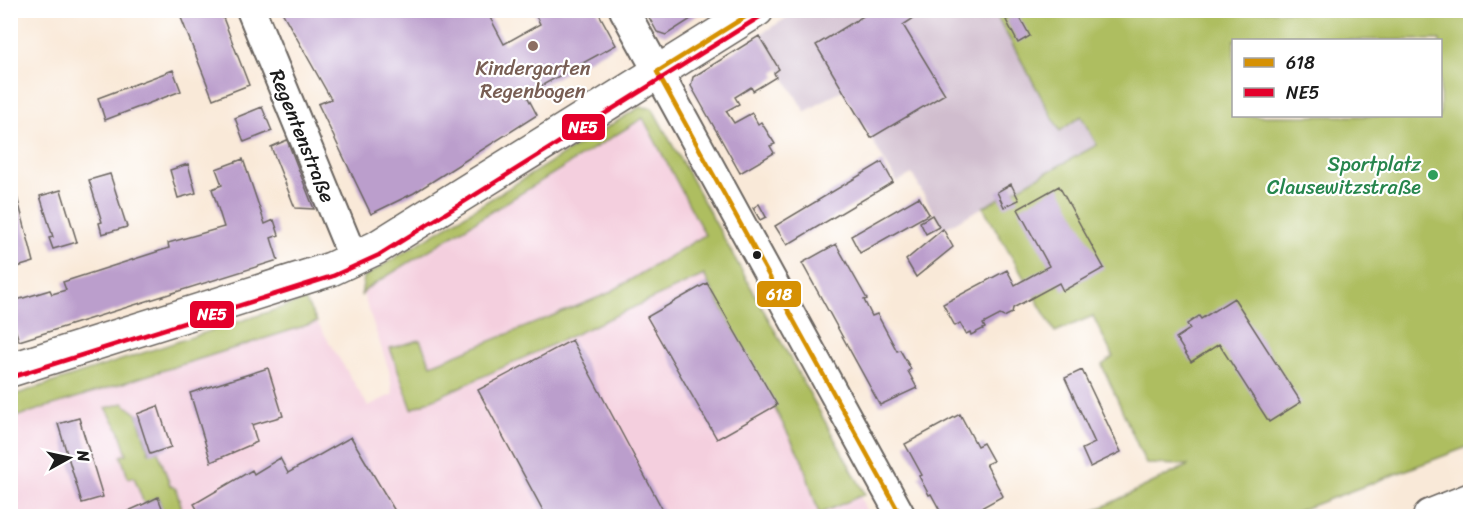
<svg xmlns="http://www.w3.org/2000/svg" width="1481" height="527" font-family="Sriracha,sans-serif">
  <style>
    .built { fill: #f4cfde }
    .industrial { fill: #d0bdce }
    .green { fill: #aebe61; stroke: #656d3e; stroke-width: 1.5; fill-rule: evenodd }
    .building { fill: #bb9ecc }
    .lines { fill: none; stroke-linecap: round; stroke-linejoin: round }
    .minor-casing { stroke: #69645e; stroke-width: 32 }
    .tertiary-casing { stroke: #69645e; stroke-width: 36 }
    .motorway-casing { stroke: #69645e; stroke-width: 36 }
    .minor { stroke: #fff; stroke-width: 28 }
    .tertiary { stroke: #fff; stroke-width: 33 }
    .motorway { stroke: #fff; stroke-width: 33 }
    .bus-1-casing { stroke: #fff; stroke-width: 9 }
    .bus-2-casing { stroke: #fff; stroke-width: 9 }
    .bus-1 { stroke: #d69104; stroke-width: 4.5 }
    .bus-2 { stroke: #e4002b; stroke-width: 4.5 }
    .education-dot { fill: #8d6e63; stroke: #fff; stroke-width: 2 }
    .leisure-dot { fill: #2e9e5b; stroke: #fff; stroke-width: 2 }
    .bus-dot { fill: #1c1c1c; stroke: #fff; stroke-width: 2 }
    .labels { text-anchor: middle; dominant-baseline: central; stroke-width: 4.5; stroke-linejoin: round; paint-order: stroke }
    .education-label { font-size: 20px; fill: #785e54; stroke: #fff }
    .street-label { font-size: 20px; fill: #1c1c1c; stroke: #fff }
    .leisure-label { font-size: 20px; fill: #27864d; stroke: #fff; text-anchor: end }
    .line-badge { stroke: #fff; stroke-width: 2 }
    .badge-label { font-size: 16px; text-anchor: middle; font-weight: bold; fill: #fff }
  </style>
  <rect width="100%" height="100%" fill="#fff"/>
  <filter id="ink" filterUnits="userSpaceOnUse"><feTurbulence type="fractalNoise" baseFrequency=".0167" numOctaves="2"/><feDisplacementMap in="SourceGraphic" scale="12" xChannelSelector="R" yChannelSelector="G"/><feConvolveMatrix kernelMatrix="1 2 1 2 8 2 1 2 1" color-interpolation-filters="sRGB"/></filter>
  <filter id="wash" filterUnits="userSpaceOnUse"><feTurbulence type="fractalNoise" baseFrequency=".008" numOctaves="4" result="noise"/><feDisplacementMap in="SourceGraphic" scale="24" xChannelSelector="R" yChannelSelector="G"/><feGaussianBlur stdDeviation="1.35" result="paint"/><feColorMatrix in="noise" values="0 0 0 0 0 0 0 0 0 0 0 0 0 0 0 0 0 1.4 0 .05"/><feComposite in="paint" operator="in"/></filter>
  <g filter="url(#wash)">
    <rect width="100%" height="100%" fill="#f9e9d8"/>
    <path class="built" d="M648,109L860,495L868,516H184L177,489L117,516H11L10,413L12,418L317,322L368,406L393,394L389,370L363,294L365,286Z"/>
    <path class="industrial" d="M798,11H994L1060,131L1081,115L1097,145L943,229L912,174L897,182L842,90L805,112L759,35Z"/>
    <path class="green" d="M994,11H1470V446L1285,516H1087L1086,515L1189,465L1146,464L1102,365L1113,357L1093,316L1055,332L983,207L1097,145L1081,116L1060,131ZM1234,40H1440V116H1234Z
      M640,107L652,108L865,494L819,514L802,460L704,275L412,409L390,348L420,340L431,365L607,294L705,235L643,118L366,289L361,296L364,277Z
      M305,300L317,322L12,418L11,396Z
      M123,403L137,414L149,453L158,451L170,485L176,489L184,516H164L158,497L144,504L134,477L128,478L121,456L127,454L119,430L106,408Z"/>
    <g id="blocks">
      <path class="building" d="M178,10H220L249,85L213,99Z
        M281,10H486L504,44L540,24L533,10H597L616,45L526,94L537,115L414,193L371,214L318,104L331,99Z
        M645,10H705L666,35L657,32Z
        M873,10H926L903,25L945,94L871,138L816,45Z
        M1018,14L1030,36L1018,43L1006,20Z
        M759,36L779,69L774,73L776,77L753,91L751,87L735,97L739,104L726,111L734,123L752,113L758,124L761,122L775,144L770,146L774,153L740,173L691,86L693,77Z
        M173,70L181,91L105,120L98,98Z
        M262,107L272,131L244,142L235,118Z
        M287,140L314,209L295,208L271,147Z
        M243,159L265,224L274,220L279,235L271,238L278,260L19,341L10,313V302L50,290L52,294L66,290L63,282L169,248L168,243L224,227L212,189L222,185L216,169Z
        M882,162L893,182L787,245L775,226Z
        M188,164L196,193L178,198L170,170Z
        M110,174L127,227L102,234L99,223L102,222L89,180Z
        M1011,184L1019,200L1004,207L997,192Z
        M14,185L34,262L14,268L10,252V186Z
        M1059,186L1104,268L1063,291L1059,283L1013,308L1012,313L1004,317L1000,315L983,324L985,328L971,335L970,332L966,334L960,323L955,326L943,304L1007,270L1015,285L1049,266L1018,209Z
        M61,190L77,242L53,249L49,238L53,237L40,196Z
        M919,197L929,214L860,253L851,236Z
        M759,204L766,217L760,220L753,208Z
        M932,215L939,227L926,234L920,222Z
        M943,229L953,247L916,277L906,260Z
        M836,244L867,299L864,300L872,316L877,314L897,351L900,350L911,369L908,371L917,388L880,405L802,263Z
        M707,283L777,405L717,439L647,317Z
        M1234,298L1301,402L1269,422L1219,344L1191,362L1176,338L1190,329L1187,324L1199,316L1201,319Z
        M572,340L666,516H546L478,390Z
        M268,368L283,416L252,425L257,442L211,462L190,393Z
        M1082,370L1121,452L1090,467L1082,449L1095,443L1065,378Z
        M158,406L171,447L150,454L137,414Z
        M960,414L977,446L983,443L993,461L986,464L1003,496L981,508L986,516H943L931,494L929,495L919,476L922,475L905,444Z
        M79,418L103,497L82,503L58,424Z
        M351,437L398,516H201L194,504L252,470L254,474L280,458L288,473Z
        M158,497L165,516H117L144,504Z"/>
    </g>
  </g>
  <g filter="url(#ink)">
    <use href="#blocks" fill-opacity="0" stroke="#69645e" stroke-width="1.5"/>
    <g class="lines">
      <defs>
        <path id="minor" d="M251,10L354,260
          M624,10L901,516"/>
        <path id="tertiary" d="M10,370L331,269L376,248L757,10"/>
        <path id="motorway" d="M1430,516L1470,500"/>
      </defs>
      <use href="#minor" class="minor-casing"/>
      <use href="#tertiary" class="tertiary-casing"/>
      <use href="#motorway" class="motorway-casing"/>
      <use href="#minor" class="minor"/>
      <use href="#tertiary" class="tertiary"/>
      <use href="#motorway" class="motorway"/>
      <defs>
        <path id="bus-1" d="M657,72L901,516
          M657,72L756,10"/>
        <path id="bus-2" d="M12,377L333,276L379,255L761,16"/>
      </defs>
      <use href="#bus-1" class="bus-1-casing"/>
      <use href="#bus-2" class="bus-2-casing"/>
      <use href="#bus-1" class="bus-1"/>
      <use href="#bus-2" class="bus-2"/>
    </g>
  </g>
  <circle class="education-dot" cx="533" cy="46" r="6"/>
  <circle class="leisure-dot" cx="1433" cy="175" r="6"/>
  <circle class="bus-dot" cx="757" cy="255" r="5"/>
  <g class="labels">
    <g class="education-label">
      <text x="533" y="68">Kindergarten<tspan x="533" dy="23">Regenbogen</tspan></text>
    </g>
    <g class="street-label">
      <text transform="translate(302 136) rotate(68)">Regentenstraße</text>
    </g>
    <g class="leisure-label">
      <text x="1421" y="164">Sportplatz<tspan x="1421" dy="23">Clausewitzstraße</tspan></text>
    </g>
  </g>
  <g class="line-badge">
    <rect x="561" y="113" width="45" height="28" rx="6" fill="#e4002b"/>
    <rect x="756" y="280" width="46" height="28" rx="6" fill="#d69104"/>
    <rect x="189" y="300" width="46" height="29" rx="6" fill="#e4002b"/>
  </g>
  <g class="badge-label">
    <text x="583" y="133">NE5</text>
    <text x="779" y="300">618</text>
    <text x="212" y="320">NE5</text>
  </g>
  <rect width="1481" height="527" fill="none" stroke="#fff" stroke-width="36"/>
  <rect x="1232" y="39" width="210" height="78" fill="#ffffff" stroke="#a4a4a4" stroke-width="1.5"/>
  <rect x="1244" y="58" width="30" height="9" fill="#d69104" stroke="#a4a4a4" stroke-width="1.5"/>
  <text x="1286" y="69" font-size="18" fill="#1c1c1c">618</text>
  <rect x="1244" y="88" width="30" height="9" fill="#e4002b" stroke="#a4a4a4" stroke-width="1.5"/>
  <text x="1286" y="99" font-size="18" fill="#1c1c1c">NE5</text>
  <g transform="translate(69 458) rotate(82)" stroke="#ffffff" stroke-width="4.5" paint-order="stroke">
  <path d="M0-4.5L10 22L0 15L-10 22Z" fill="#1c1c1c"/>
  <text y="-9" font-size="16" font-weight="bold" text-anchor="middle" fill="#1c1c1c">N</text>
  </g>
</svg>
